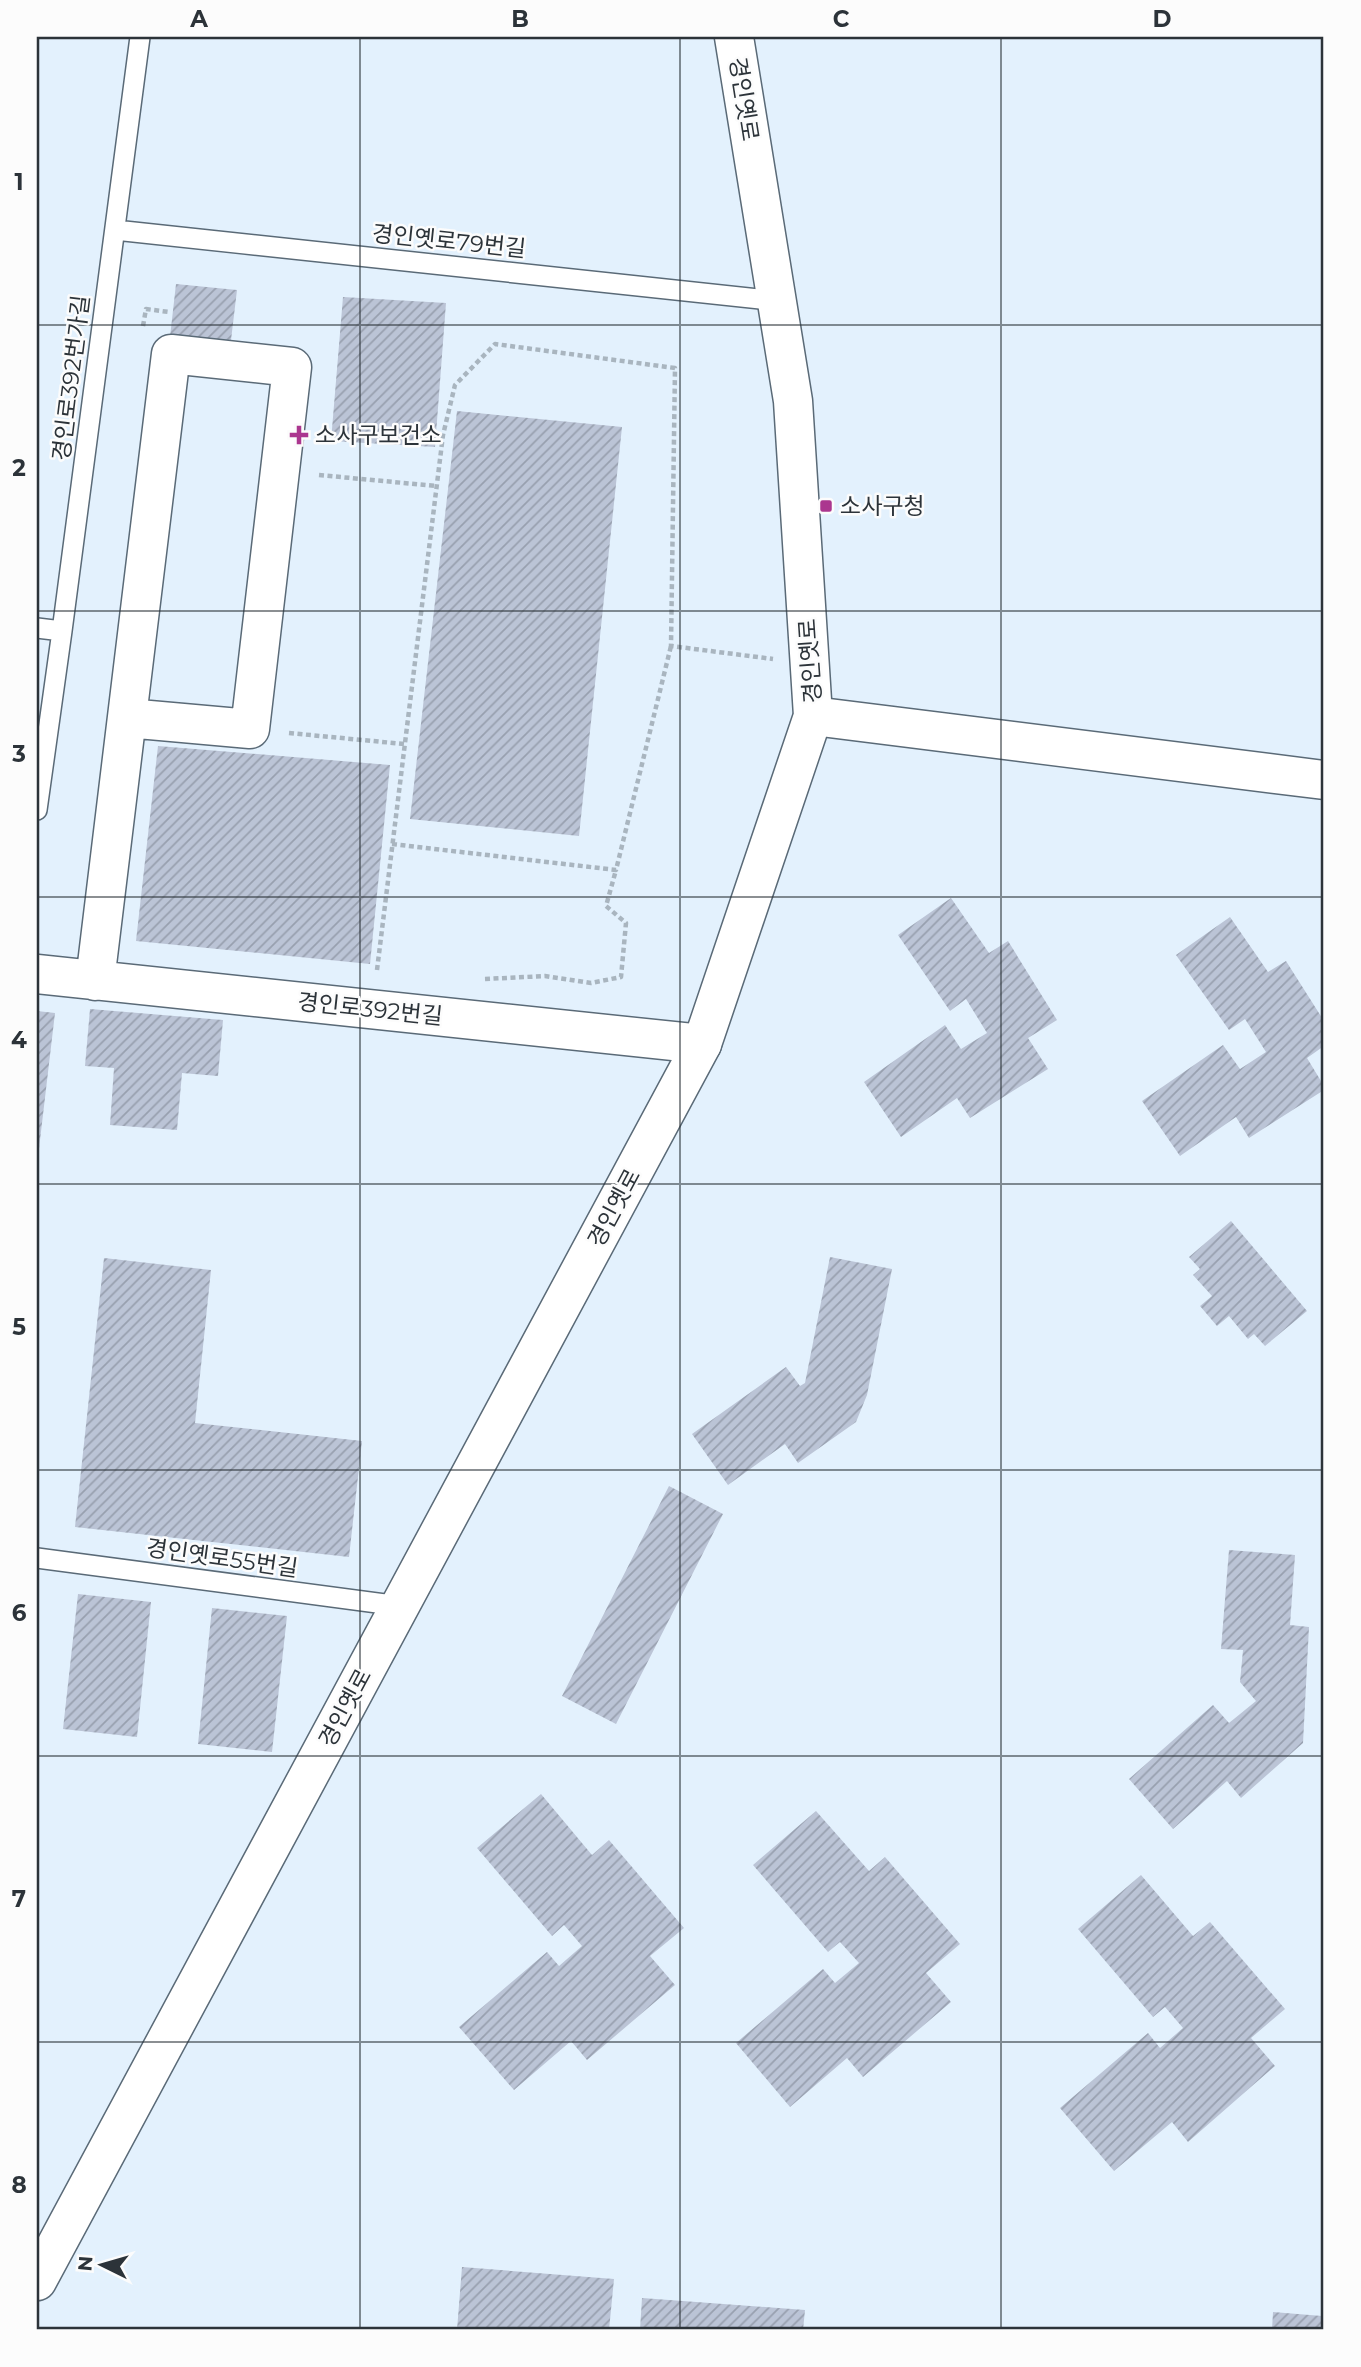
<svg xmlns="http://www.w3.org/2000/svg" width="1361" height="2367" font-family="Montserrat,'Noto Sans KR',sans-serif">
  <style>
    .building { fill: url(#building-hatch) }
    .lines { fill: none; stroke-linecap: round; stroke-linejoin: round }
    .service-casing { stroke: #5a6a77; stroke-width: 22 }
    .minor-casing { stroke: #5a6a77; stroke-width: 41 }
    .tertiary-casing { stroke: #5a6a77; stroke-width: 41 }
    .path { stroke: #a9b5bf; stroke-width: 4.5; stroke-dasharray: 5 3.5; stroke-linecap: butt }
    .service { stroke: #fff; stroke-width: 19 }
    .minor { stroke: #fff; stroke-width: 38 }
    .tertiary { stroke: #fff; stroke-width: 38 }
    .grid { fill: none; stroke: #2c3339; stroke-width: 2; stroke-opacity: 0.55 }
    .poi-dot { fill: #ab368f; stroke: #fcfcfc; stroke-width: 2.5 }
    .labels { text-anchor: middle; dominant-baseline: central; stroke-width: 5; stroke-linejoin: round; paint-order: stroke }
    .street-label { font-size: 23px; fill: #2c3339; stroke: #fcfcfc }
    .poi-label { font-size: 23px; fill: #2c3339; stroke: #fcfcfc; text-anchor: start }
    .neatline { fill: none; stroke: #2c3339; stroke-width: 2.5 }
    .grid-label { font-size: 23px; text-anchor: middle; font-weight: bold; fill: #2c3339 }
  </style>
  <defs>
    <pattern id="building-hatch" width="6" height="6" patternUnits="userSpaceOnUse" patternTransform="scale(1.75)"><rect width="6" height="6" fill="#bbc4d6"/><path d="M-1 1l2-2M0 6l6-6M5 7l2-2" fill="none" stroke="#98a0af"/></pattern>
  </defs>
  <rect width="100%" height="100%" fill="#e3f1fd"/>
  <path class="building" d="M176,284L237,290L231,340L170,337Z
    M343,297L446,303L435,447L331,441Z
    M457,411L622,427L579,836L410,819Z
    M158,746L390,765L370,964L136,941Z
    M951,898L989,953L1008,941L1057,1020L1028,1038L1048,1069L970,1118L957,1098L901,1137L864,1082L945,1025L961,1049L987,1033L966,999L950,1011L898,935Z
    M1230,917L1268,972L1286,961L1324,1021V1046L1307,1058L1324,1086V1090L1249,1138L1236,1117L1180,1156L1142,1101L1223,1045L1240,1069L1266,1052L1245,1019L1229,1030L1176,955Z
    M90,1009L223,1020L218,1076L182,1073L177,1130L110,1125L114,1068L85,1066Z
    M37,1011L55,1013L38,1157H37Z
    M1231,1221L1307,1311L1265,1346L1254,1334L1248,1339L1229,1316L1217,1326L1200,1306L1212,1296L1193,1275L1200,1269L1189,1257Z
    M830,1257L892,1269L867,1395L856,1422L798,1463L785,1444L728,1485L692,1434L786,1367L800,1386L805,1383Z
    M104,1258L211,1270L195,1423L362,1441L349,1557L75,1527Z
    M669,1486L723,1514L616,1724L562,1696Z
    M1229,1550L1295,1555L1290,1625L1309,1627L1303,1743L1241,1798L1227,1781L1173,1829L1129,1779L1213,1705L1229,1723L1256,1701L1240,1682L1243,1650L1221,1649Z
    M78,1594L151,1602L137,1737L63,1729Z
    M212,1608L287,1616L272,1752L198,1744Z
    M541,1794L592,1855L609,1840L684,1928L650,1956L675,1985L587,2060L571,2041L514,2090L459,2027L547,1952L559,1966L582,1946L564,1925L552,1936L477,1848Z
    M816,1811L869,1871L885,1857L960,1944L926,1973L951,2002L863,2077L847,2058L790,2107L736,2043L823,1969L835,1983L859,1963L840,1942L828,1952L753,1865Z
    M1141,1875L1193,1936L1210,1922L1285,2009L1251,2038L1275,2066L1188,2142L1172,2122L1114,2171L1060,2108L1148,2033L1160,2048L1183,2028L1165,2007L1153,2017L1078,1929Z
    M462,2267L614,2279L609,2330H457Z
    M642,2298L805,2310L803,2330H640Z
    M1273,2312L1322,2316L1321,2330H1272Z"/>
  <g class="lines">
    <defs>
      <path id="service" d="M115,230L778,301
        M37,628L62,631
        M37,810L62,631L140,37
        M37,1558L400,1606"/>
      <path id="minor" d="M813,716L1324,780
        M37,974L702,1044
        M95,981L171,354L292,367L250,729L127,718"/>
      <path id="tertiary" d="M37,2281L702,1044L813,716L793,401L734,37"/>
    </defs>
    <use href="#service" class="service-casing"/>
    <use href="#minor" class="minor-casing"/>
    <use href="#tertiary" class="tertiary-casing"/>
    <path class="path" d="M143,326L146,309L169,312
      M319,475L436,486
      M289,733L404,744
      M392,844L616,870L671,646
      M377,970L443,435L455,385L495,344L675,368L671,646L773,659
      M485,979L545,976L591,983L621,977L626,923L606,906L616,870"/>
    <use href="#service" class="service"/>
    <use href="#minor" class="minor"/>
    <use href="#tertiary" class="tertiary"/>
  </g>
  <path class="grid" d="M360,37V2330M680,37V2330M1001,37V2330M37,325H1324M37,611H1324M37,897H1324M37,1184H1324M37,1470H1324M37,1756H1324M37,2042H1324"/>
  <g class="poi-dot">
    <path d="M295.5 424.5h7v7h7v7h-7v7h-7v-7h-7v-7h7z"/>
    <rect x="819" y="499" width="14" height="14" rx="3.5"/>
  </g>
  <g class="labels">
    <g class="street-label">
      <text transform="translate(744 99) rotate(81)">경인옛로</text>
      <text transform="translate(449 241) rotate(6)">경인옛로79번길</text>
      <text transform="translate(71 378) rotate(-83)">경인로392번가길</text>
      <text transform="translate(810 661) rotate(-94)">경인옛로</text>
      <text transform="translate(370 1009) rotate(6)">경인로392번길</text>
      <text transform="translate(614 1208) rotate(-62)">경인옛로</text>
      <text transform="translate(222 1558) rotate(8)">경인옛로55번길</text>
      <text transform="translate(345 1708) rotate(-62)">경인옛로</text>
    </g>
    <g class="poi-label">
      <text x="315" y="435">소사구보건소</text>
      <text x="840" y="506">소사구청</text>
    </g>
  </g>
  <rect width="1361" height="2367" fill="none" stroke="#fcfcfc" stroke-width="77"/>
  <g transform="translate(102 2265) rotate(275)" stroke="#fcfcfc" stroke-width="5" paint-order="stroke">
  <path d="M0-5L12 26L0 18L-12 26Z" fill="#2c3339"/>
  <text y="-10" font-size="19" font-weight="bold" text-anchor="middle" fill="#2c3339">N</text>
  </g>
  <rect x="38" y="38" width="1284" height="2290" class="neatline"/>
  <g class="grid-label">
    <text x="199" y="27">A</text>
    <text x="520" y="27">B</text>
    <text x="841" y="27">C</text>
    <text x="1162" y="27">D</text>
    <text x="19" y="190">1</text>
    <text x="19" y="476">2</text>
    <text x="19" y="762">3</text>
    <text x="19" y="1048">4</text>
    <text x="19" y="1335">5</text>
    <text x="19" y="1621">6</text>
    <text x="19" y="1907">7</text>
    <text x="19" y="2193">8</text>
  </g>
</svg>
